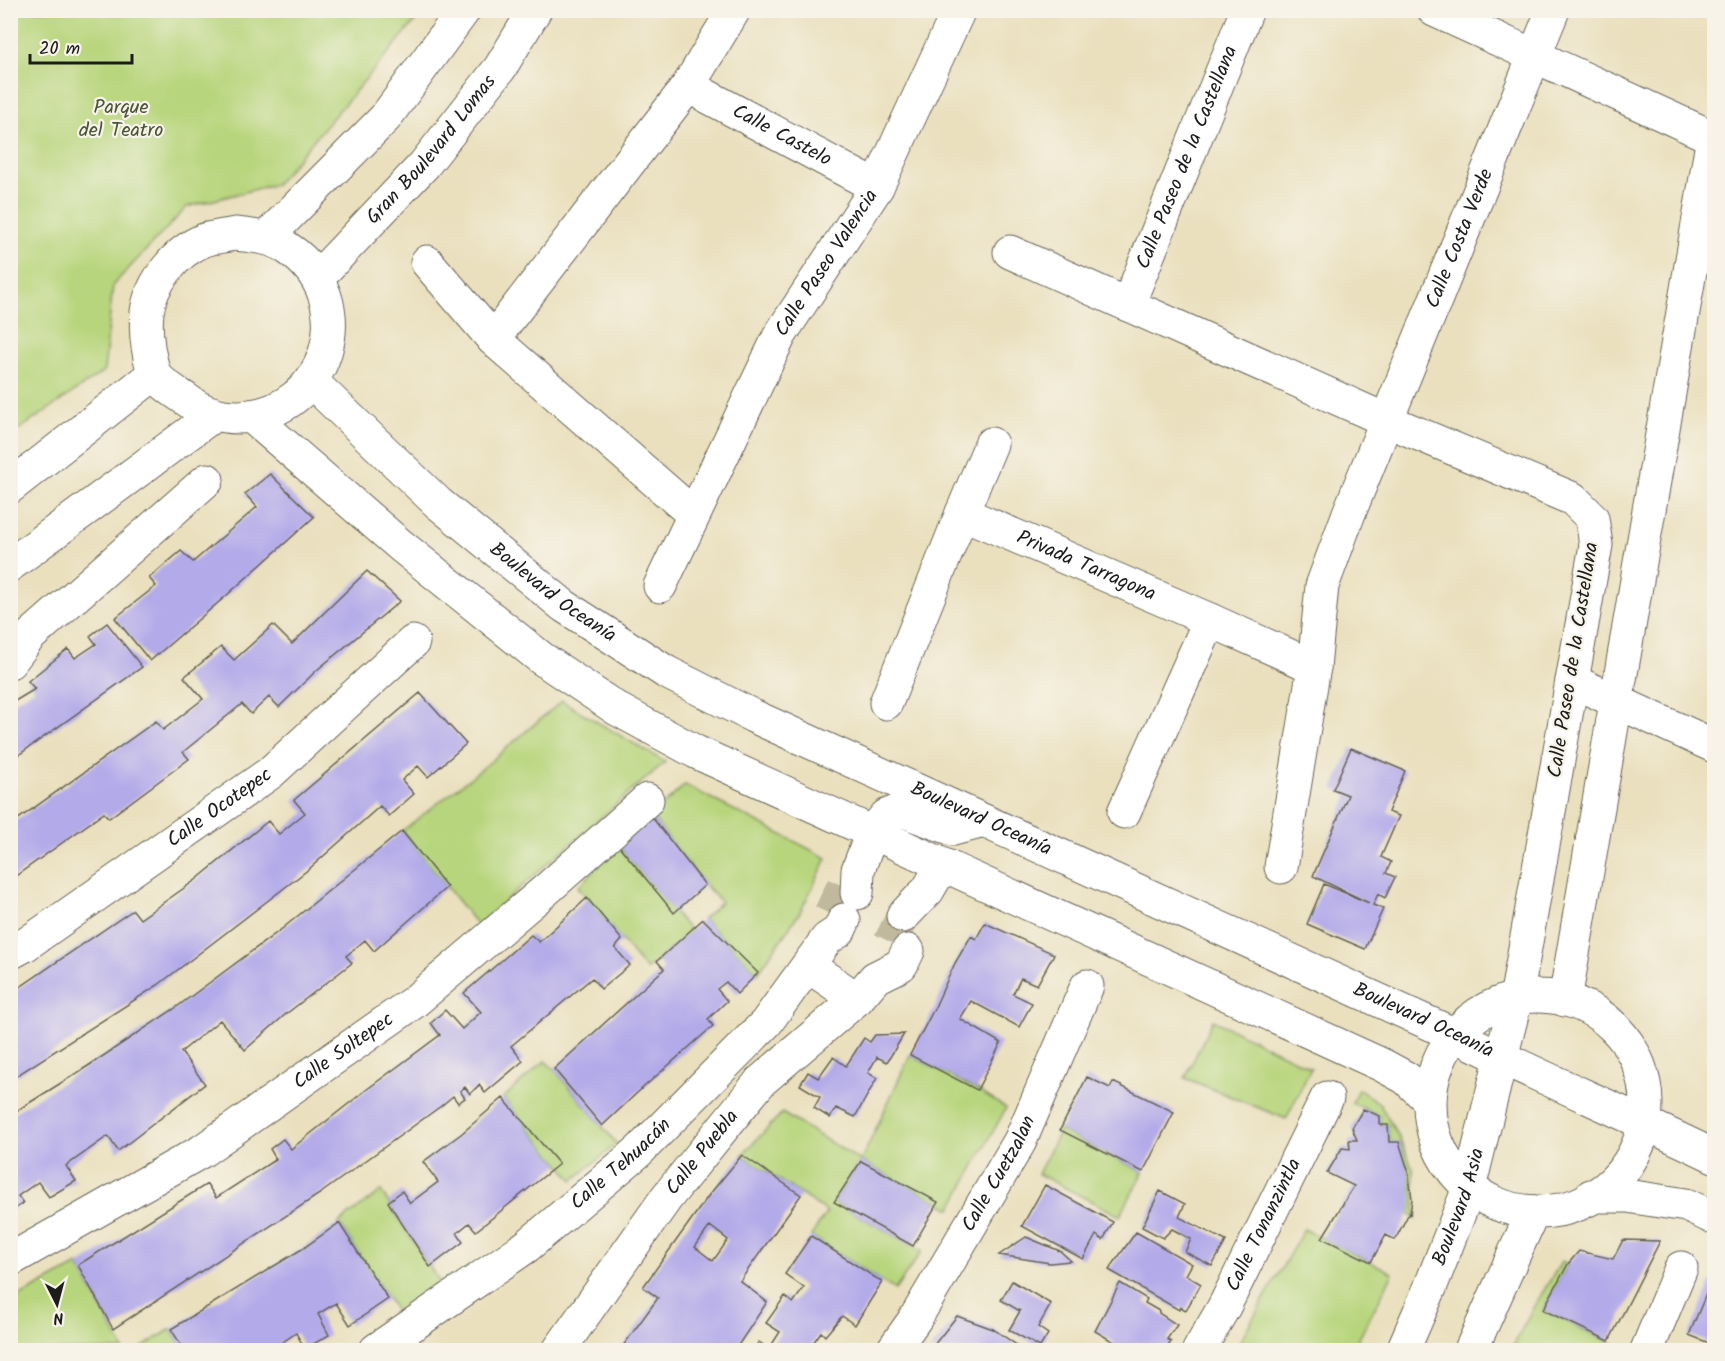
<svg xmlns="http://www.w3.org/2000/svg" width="1725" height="1361" font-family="Kalam,sans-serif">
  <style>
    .green { fill: #b7d57c; stroke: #6a784c; stroke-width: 1.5 }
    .building { fill: #b3aae9; fill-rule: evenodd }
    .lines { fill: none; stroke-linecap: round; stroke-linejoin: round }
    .street-tunnel { stroke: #c1b99e; stroke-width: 33; stroke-dasharray: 33 16; stroke-linecap: butt }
    .street-casing { stroke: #646155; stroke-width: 35 }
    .secondary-casing { stroke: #646155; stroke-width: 35 }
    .street { stroke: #fff; stroke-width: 33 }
    .secondary { stroke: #fff; stroke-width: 33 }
    .labels { text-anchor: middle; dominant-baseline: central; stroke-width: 4.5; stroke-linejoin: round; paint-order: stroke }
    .park-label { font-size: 20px; fill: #4a5439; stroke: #f7f3e8 }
    .street-label { font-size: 20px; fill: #1c1c1c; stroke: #f7f3e8 }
  </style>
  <rect width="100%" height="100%" fill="#f7f3e8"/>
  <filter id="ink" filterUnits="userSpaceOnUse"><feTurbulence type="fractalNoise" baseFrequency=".0167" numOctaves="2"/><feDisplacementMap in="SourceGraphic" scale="12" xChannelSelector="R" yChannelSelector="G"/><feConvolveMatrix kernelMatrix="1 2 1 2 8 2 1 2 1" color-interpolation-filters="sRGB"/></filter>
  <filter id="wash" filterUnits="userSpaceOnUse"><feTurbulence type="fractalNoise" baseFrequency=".008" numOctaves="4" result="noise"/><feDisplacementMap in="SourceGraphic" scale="24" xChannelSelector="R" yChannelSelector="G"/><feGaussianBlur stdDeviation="1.35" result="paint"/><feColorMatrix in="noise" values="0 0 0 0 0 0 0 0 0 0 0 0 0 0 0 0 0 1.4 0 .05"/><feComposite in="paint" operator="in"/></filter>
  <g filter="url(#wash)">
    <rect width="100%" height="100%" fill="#eae0be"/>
    <path class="green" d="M11,10L424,11L276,184L187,207L113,285L104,371L11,435Z
      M562,701L665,762L477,925L402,831L484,767Z
      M685,785L827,858L800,912L758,973L703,919L721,902L705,885L651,816Z
      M619,846L691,932L646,970L578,887Z
      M1213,1020L1311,1068L1286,1119L1185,1078Z
      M910,1055L977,1090L1006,1108L951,1209L861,1161L834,1202L922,1251L895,1290L811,1236L827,1212L742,1155L782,1113L861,1161Z
      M545,1061L554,1069L617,1144L573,1180L503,1098Z
      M1358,1089L1379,1103L1398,1135L1413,1169L1416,1218L1410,1214C1413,1187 1408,1168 1399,1143L1389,1142L1388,1125H1380V1116L1352,1103Z
      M1060,1130L1143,1172L1120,1216L1038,1174Z
      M381,1191L444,1289L401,1319L339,1223Z
      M1304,1229L1393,1273L1353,1350H1235Z
      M1562,1261L1568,1264L1543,1310L1620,1347L1618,1350H1511L1534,1306Z
      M78,1265L124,1350H11V1301Z
      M171,1329L184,1350H138Z"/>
    <g id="blocks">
      <path class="building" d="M270,474L314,517L226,596L150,661L115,618L156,586L149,578L181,551L193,562L257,507L245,494Z
        M367,571L400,601L317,670L279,707L269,697L251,714L242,704L183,752L189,759L109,818L104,813L10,880V825L156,721L163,730L203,699L184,677L221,647L234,660L273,625L292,644Z
        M107,623L142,667L10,761V704L35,689L28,681L68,649L75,658L96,644L90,636Z
        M420,693L466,744L428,777L418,766L402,780L414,794L389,816L380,806L309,869L158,985L10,1080V994L133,910L140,919L197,879L268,821L279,834L305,813L294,800Z
        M1351,748L1405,771L1388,812L1399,816L1381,857L1391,862L1386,873L1395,877L1385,898L1378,894L1373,905L1383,909L1365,949L1307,924L1324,884L1369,903L1313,876L1348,795L1333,789Z
        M651,816L705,885L674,913L619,846Z
        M402,831L447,887L374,951L365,940L346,956L352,963L286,1014L245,1050L220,1020L181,1052L205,1084L118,1151L108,1136L66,1166L76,1181L49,1197L38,1182L18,1196L23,1203L10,1212V1115L88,1066L174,1009L283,928Z
        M587,898L622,940L615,948L630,965L601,989L592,978L511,1046L523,1061L485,1093L479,1085L470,1094L465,1087L460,1091L465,1098L458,1103L453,1096L441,1106L321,1193L113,1329L78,1265L207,1184L216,1198L276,1159L270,1149L283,1139L291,1149L366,1090L440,1035L431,1023L445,1010L462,1029L481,1012L464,993L531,935L539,942Z
        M703,919L758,973L737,994L726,982L717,989L727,1001L708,1019L713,1026L637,1093L602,1126L554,1069L664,969L657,961Z
        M985,923L1054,954L1037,985L1021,978L1013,994L1032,1003L1019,1027L971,1001L960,1019L1001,1043L977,1090L910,1055L935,1007L955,963L971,936L976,939Z
        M904,1034L887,1062L877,1057L868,1073L877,1078L855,1117L836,1108L830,1118L814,1108L820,1097L800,1085L808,1072L818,1078L833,1057L846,1066L864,1038L870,1042L875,1035Z
        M1087,1077L1110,1088L1113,1082L1174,1112L1143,1172L1060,1130Z
        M503,1098L559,1164L476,1231L469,1223L457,1233L463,1242L430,1267L388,1202L402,1191L410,1203L438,1182L423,1162L461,1134Z
        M1363,1109L1380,1116V1125H1388L1389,1142H1399L1408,1170L1412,1199L1410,1214L1409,1213L1395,1240L1386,1235L1371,1262L1322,1238L1354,1186L1327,1173L1342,1148L1350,1149L1349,1140H1357L1352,1128Z
        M742,1155L801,1195L740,1281L767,1302L735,1350H726L723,1348L721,1350H620L658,1298L643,1287L709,1195ZM710,1226L728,1240L713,1261L695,1247Z
        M861,1161L938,1202L913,1246L834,1202Z
        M1045,1185L1113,1222L1103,1240L1096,1235L1083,1259L1022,1226Z
        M1160,1191L1185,1204L1179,1217L1226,1241L1212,1266L1185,1252L1191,1239L1172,1229L1163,1238L1142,1227Z
        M339,1223L388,1299L350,1325L336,1303L318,1314L329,1335L305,1349L296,1333L280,1344L284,1350H184L171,1329L302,1249Z
        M1136,1232L1192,1264L1186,1275L1201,1284L1186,1310L1180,1307L1179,1310L1109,1270Z
        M811,1236L882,1282L855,1325L842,1316L825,1336L821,1332L808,1350H752L759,1342L769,1349L780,1332L766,1323L785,1296L793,1303L804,1288L785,1274Z
        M1026,1237L1060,1251L1071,1261L1050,1263L999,1255Z
        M1623,1240L1660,1241L1609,1341L1543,1310L1568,1264L1579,1251L1613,1259Z
        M1714,1275V1345L1689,1335Z
        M1012,1281L1051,1304L1038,1327L1048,1334L1040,1347L1009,1330L1020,1311L1001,1300Z
        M1120,1283L1147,1299L1145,1303L1159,1311V1313L1177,1325L1167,1339L1171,1342L1166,1349L1163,1346L1160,1350H1109L1114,1342L1095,1331Z
        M957,1316L993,1329L1024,1350H930Z"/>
    </g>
  </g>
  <g filter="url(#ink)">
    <use href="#blocks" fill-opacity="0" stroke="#646155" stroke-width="1.5"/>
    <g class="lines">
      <path class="street-tunnel" d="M830,914L843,886
        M890,942L903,916"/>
      <defs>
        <g id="street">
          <path d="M1434,10L1714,138"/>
          <path id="s1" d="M688,86L877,187"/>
          <path d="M1010,252L1388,421L1573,499L1592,518L1596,545L1516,999L1501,1058"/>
          <path d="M427,262L493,339L688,86L734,10"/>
          <path id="s2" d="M1128,305L1247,10"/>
          <path d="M493,339L693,514"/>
          <path id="s3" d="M962,513L1210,620L1314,667"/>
          <path id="s4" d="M660,586L780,335L877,187L959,10"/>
          <path d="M10,662L29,637L207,480"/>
          <path d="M1572,681L1714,746"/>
          <path d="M886,703L962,513L991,444"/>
          <path d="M1124,812L1210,620"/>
          <path id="s5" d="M1281,867L1314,667L1322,586L1349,513L1553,10"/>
          <path d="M857,893L858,870L872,833L886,816L901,810L953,829L984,821"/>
          <path d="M903,916L928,890L936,876L948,867"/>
          <path id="s6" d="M10,953L25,945L270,773L413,642"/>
          <path d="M808,966L857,999"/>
          <path d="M1565,1000L1713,137"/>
          <path id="s7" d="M10,1260L202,1151L414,1002L547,889L647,800"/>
          <path id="s8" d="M376,1350L527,1246L639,1151L766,1023L827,939L839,931L844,920"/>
          <path id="s9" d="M559,1350L667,1197L761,1081L857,999L875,978L901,965L908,951"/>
          <path id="s10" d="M893,1350L915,1319L1020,1141L1087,986"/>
          <path id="s11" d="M1199,1350L1224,1307L1327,1098"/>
          <path d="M1647,1350L1681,1268"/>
        </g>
        <g id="secondary">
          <path d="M235,234C254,236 272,237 287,248C364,298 329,416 238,417C220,417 201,411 187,400C178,394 156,380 153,370C148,352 145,331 147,312C151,282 177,251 204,240C214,237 226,236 235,234Z"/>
          <path d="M266,238L385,118L464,10"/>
          <path id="s12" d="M317,278L424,165L500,68L535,10"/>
          <path id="s13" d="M311,381L438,503L564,606L666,672L753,716L1453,1034C1539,1077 1628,1114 1714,1156"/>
          <path d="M251,416L400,545L541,658L617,709L696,752L1382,1065L1406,1078L1429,1100"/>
          <path d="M10,487L154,374"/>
          <path d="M10,565L215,414"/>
          <circle cx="1538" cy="1104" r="108"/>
          <path d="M1591,1196H1627L1686,1205L1714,1218"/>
          <path id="s14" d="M1403,1350L1430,1288L1469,1188L1501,1058"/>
          <path d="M1471,1350L1533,1212"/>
        </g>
      </defs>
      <use href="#street" class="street-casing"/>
      <use href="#secondary" class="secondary-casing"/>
      <use href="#street" class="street"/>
      <use href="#secondary" class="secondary"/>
    </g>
  </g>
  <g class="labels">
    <g class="park-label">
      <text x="121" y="108">Parque<tspan x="121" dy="23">del Teatro</tspan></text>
    </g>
    <g class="street-label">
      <text stroke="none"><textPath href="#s1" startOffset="106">Calle Castelo</textPath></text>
      <text stroke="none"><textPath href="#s12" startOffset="172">Gran Boulevard Lomas</textPath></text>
      <text stroke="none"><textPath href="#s2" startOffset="159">Calle Paseo de la Castellana</textPath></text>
      <text stroke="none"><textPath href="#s5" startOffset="658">Calle Costa Verde</textPath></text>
      <text stroke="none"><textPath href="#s4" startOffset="364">Calle Paseo Valencia</textPath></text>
      <text stroke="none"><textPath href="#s3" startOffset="135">Privada Tarragona</textPath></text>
      <text stroke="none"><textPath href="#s13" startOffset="322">Boulevard Oceanía</textPath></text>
      <text transform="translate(1574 660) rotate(-81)">Calle Paseo de la Castellana</text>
      <text stroke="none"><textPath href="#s6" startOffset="255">Calle Ocotepec</textPath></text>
      <text stroke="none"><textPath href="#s13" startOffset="808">Boulevard Oceanía</textPath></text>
      <text stroke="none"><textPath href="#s13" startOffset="1294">Boulevard Oceanía</textPath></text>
      <text stroke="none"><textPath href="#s7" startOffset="394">Calle Soltepec</textPath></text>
      <text stroke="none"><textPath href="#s9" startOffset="244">Calle Puebla</textPath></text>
      <text stroke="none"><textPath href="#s8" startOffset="308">Calle Tehuacán</textPath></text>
      <text stroke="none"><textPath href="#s10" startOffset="206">Calle Cuetzalan</textPath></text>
      <text stroke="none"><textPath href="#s14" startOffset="154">Boulevard Asia</textPath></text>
      <text stroke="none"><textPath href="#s11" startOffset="141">Calle Tonanzintla</textPath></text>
    </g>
  </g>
  <rect width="1725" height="1361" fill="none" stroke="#f7f3e8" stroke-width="36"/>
  <g transform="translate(57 1304) rotate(174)" stroke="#f7f3e8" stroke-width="4.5" paint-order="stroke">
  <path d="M0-4.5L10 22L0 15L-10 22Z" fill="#1c1c1c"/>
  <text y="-9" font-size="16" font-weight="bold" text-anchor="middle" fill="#1c1c1c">N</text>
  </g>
  <path d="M30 54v9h102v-9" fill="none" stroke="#1c1c1c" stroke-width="3"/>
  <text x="39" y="54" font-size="18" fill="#1c1c1c" stroke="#f7f3e8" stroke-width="4.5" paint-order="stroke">20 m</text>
</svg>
